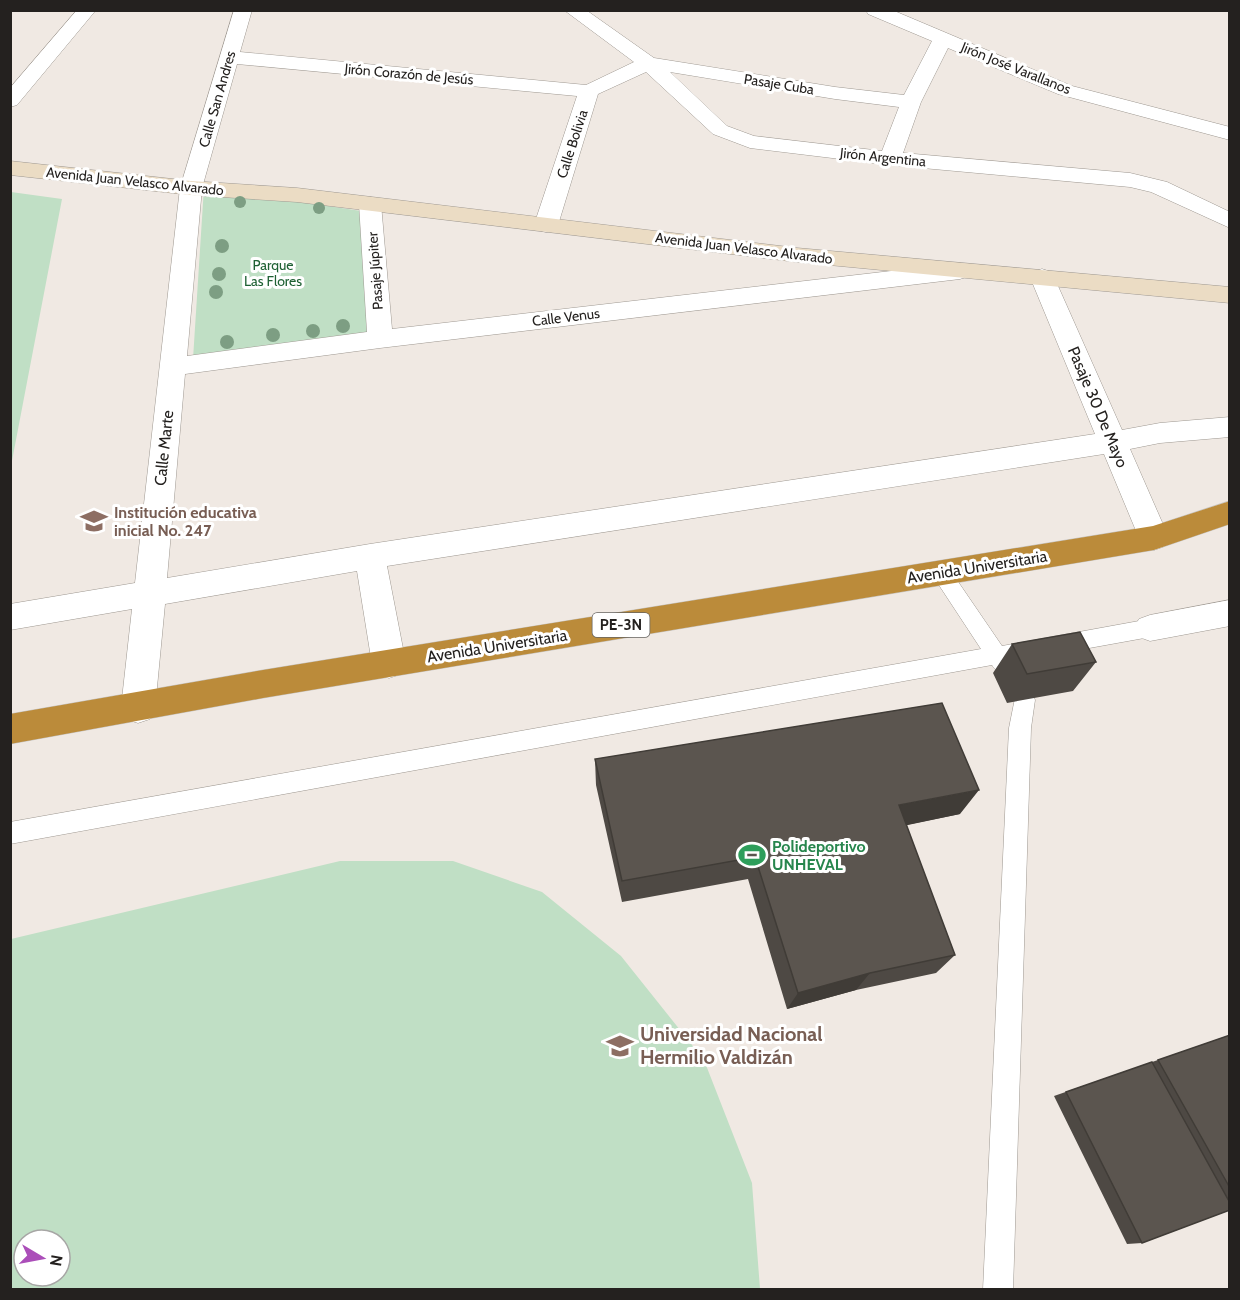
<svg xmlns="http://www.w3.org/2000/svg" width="1240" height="1300" font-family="Cabin,sans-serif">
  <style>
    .green { fill: #c0dfc5; fill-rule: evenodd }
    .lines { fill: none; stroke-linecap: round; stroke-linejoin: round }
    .lane-casing { stroke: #9e9891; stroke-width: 1 }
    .street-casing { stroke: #9e9891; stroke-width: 1 }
    .secondary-casing { stroke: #9e9891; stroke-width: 1 }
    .highway-casing { stroke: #c6c5c5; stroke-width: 1 }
    .lane { fill: #fff; fill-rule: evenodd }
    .street { fill: #fff; fill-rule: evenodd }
    .secondary { fill: #ebdcc4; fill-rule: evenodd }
    .highway { fill: #bb8b3a; fill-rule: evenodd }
    .tree { fill: #7d9e83 }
    .wall { fill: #4e4944 }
    .shaded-wall { fill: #403c37 }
    .building { fill: #5b554f; stroke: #403c37; stroke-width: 1.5 }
    .labels { text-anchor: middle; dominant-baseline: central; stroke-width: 6; stroke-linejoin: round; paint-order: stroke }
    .far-street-label { font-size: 14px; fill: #24211f; stroke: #fff }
    .far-park-label { font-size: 14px; fill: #1f6134; stroke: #fff }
    .shield { fill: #fff; stroke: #666462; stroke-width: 1.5 }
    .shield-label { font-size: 15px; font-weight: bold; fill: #24211f }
    .street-label { font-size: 16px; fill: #24211f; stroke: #fff }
    .education-label { font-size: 16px; font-weight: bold; fill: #785e54; stroke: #fff; text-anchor: start }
    .leisure-label { font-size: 16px; font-weight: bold; fill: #27864d; stroke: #fff; text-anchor: start }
    .near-education-label { font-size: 20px; font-weight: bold; fill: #785e54; stroke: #fff; text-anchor: start }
  </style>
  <rect width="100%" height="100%" fill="#f0e9e3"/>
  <path class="green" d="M204,187L361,211L374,331L193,359Z
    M11,192L62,199L11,466L10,192Z
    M340,861H453L542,892L621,956L704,1060L752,1183L760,1289H11V939ZM24,1240H60V1276H24Z"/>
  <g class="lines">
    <defs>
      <path id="lane" d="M941,565L948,567L1002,646L1150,619L1157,622L1160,628L1157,634L1150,637L1012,662L1010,670C1002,673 997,673 992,665L10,844V822L981,649L931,573L934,567Z
        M1024,691L1032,693L1035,700L1031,728L1013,1290H983L1009,728L1016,693Z"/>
      <path id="street" d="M77,10H96L17,105L10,107V88Z
        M234,10H252L240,52L586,85L634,62L564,10H586L654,58L835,87L904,95L932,41L868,14L866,10H892L1072,86L1230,127V140L1058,94L948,48L921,102L903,153L1130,173L1167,182L1230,212V228L1151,192L1130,187L890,165L750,148L713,134L646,72L598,94L558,225L554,230L546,232L538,230L534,225L577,96L237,64L202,188L187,356L367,332L359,204L362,199L370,197L378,199L381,204L392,329L960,263L969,266L972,271L969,276L960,279L380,348L185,374L167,578L370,544L1095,434L1030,277L1033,272L1042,269L1051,272L1054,277L1122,430L1160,423L1230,417V437L1160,443L1130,449L1169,538L1165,546L1154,550L1143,546L1139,538L1104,454L387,566L406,664L401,674L389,678L377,674L372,664L357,571L165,604L155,708L150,719L138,723L126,719L121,708L132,609L10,630V604L135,583L180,188ZM670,72L835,99L899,107L882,151L754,136L727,126Z
        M1230,600V626L1150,641L1139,637L1134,628L1139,619L1150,615Z"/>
      <path id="secondary" d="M10,161L191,181L297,188L797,248L1230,287V303L797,262L297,202L191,195L10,175Z"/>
      <path id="highway" d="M1230,501V524L1154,550L263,698L10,744V714L263,670L1153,526Z"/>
    </defs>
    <use href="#lane" class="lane-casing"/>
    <use href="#street" class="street-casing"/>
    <use href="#secondary" class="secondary-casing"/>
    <use href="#highway" class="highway-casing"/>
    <use href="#lane" class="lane"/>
    <use href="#street" class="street"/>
    <use href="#secondary" class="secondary"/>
    <use href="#highway" class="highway"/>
  </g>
  <g class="tree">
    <circle cx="240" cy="202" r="6"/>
    <circle cx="319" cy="208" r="6"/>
    <circle cx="222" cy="246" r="7"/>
    <circle cx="219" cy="274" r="7"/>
    <circle cx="216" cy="292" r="7"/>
    <circle cx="343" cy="326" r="7"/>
    <circle cx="313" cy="331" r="7"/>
    <circle cx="273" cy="335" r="7"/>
    <circle cx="227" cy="342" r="7"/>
  </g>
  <path class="wall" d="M1012,644L1096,662L1073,691L1007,703L993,673Z
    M595,759L960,814L906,825L955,955L936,973L856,990L787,1009L748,879L622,902L596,785Z
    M1230,1035V1210L1142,1243L1127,1244L1054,1096Z"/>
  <path class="shaded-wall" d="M979,790L960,814L884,830L899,805Z
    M870,973L856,990L787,1009L798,993Z"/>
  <path class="building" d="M1080,632L1096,662L1027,674L1012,644Z
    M942,703L979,790L899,805L955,955L870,973L798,993L755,857L622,881L595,759Z
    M1230,1035V1188L1158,1060Z
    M1152,1062L1230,1203V1210L1142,1243L1066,1092Z"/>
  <defs>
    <symbol id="school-bare" viewBox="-9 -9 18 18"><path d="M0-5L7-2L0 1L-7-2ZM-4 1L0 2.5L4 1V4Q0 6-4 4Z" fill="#8d6e63" stroke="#fff" stroke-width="2.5" paint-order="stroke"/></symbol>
    <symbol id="stadium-bare" viewBox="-9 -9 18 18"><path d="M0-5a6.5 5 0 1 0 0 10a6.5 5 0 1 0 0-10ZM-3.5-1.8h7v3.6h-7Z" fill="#2e9e5b" stroke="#fff" stroke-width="2.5" paint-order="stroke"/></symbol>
    <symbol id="university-bare" viewBox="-9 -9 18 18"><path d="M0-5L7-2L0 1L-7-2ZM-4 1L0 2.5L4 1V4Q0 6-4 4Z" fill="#8d6e63" stroke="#fff" stroke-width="2.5" paint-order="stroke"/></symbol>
  </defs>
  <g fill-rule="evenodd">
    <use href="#school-bare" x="75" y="502" width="38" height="38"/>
    <use href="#stadium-bare" x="733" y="836" width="38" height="38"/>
    <use href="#university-bare" x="601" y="1027" width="38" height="38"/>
  </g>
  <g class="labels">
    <g class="far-street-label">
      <text transform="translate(1016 68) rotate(22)">Jirón José Varallanos</text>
      <text transform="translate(409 74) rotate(5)">Jirón Corazón de Jesús</text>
      <text transform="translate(779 84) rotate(9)">Pasaje Cuba</text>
      <text transform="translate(217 99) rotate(-74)">Calle San Andres</text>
      <text transform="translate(572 144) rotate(-72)">Calle Bolivia</text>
      <text transform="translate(883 157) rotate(6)">Jirón Argentina</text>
      <text transform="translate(135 181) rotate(6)">Avenida Juan Velasco Alvarado</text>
      <text transform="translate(744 248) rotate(7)">Avenida Juan Velasco Alvarado</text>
      <text transform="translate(375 271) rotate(-94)">Pasaje Júpiter</text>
      <text transform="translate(566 317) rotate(-7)">Calle Venus</text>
    </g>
    <g class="far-park-label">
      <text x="273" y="265">Parque<tspan x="273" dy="16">Las Flores</tspan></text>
    </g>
    <rect class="shield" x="592.5" y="613" width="57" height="24" rx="4.5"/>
    <g class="shield-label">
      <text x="621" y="625">PE-3N</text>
    </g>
    <g class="street-label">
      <text transform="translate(1098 407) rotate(67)">Pasaje 30 De Mayo</text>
      <text transform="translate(164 448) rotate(-84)">Calle Marte</text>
      <text transform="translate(977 567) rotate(-9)">Avenida Universitaria</text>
      <text transform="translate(497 646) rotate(-9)">Avenida Universitaria</text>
    </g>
    <g class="education-label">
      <text x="114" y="512">Institución educativa<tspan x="114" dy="18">inicial No. 247</tspan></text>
    </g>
    <g class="leisure-label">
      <text x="772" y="846">Polideportivo<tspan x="772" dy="18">UNHEVAL</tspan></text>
    </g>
    <g class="near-education-label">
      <text x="640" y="1034">Universidad Nacional<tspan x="640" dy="23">Hermilio Valdizán</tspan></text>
    </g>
  </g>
  <rect width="1240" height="1300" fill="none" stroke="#24211f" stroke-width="24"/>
  <g transform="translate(42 1258) rotate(100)"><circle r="28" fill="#ffffff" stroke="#a7a6a5" stroke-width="1.5"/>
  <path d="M0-4.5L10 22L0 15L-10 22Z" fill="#ab4eb9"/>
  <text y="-9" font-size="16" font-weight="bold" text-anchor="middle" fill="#24211f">N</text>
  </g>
</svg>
